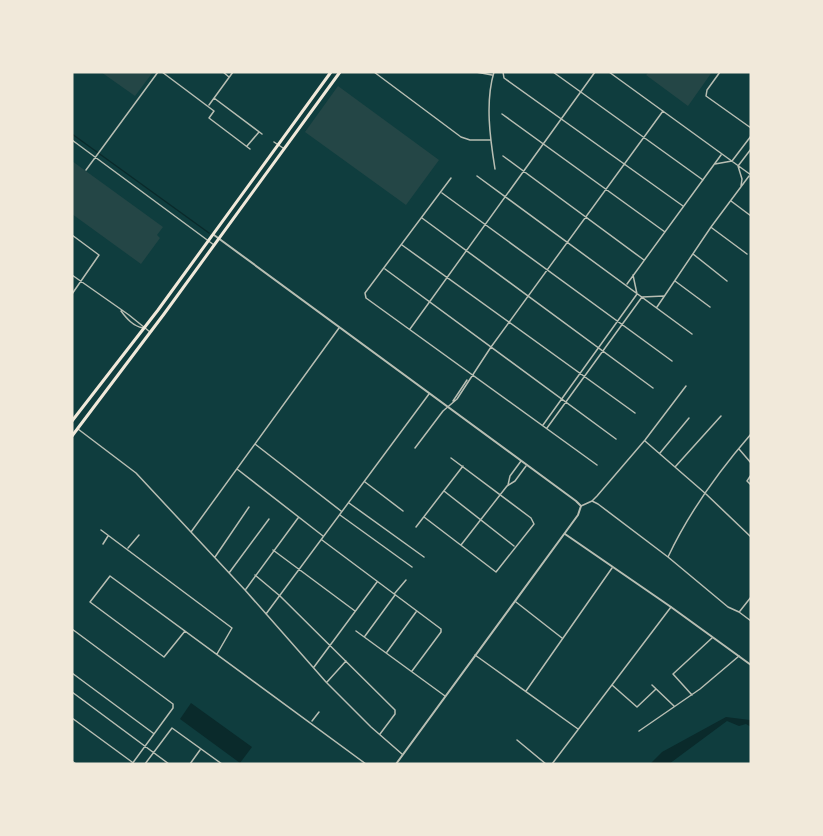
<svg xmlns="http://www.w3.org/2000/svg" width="823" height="836" font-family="Manrope,sans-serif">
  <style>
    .green { fill: #244646 }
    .water { fill: #0a2a2b }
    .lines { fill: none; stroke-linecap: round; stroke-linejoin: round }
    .stream { stroke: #0a2a2b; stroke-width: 1.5 }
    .minor { stroke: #b8beb3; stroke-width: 1.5 }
    .tertiary { stroke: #b8beb3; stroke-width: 2 }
    .primary { stroke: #f1e9da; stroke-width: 3 }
  </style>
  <rect width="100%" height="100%" fill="#0f3d3e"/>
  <path class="green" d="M101,72H153L135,96Z
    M649,72H712L688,106L646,75Z
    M338,86L439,160L406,205L305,132Z
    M72,161L163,227L157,235L160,238L141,264L72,214Z"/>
  <path class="water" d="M191,703L252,747L240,763L180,719Z
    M726,717L750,720L751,727L746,724L739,726L727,721L669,764H650L662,752Z"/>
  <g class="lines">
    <path class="stream" d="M72,134L209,233"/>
    <path class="minor" d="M162,72L214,111L209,118L250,149
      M223,72L229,77
      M374,72L461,137L470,140H490
      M476,72L492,75
      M494,72C485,102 490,138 495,169
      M503,72L504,78L683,206
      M553,72L703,180
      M609,72L751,175
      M720,72L707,90L706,96L751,128
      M214,98L262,134
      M209,105L233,72
      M502,114L665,232
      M72,140L214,245
      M274,142L283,148
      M247,146L259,132
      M503,156L644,260
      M715,164L732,161L751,136
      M86,170L158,72
      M477,176L692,334
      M451,178L365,293L366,298L597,465
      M741,186L742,179L738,166L751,149
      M442,193L672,361
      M731,201L751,216
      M422,218L653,388
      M712,228L747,254
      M72,235L99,255L72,294
      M402,245L635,413
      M693,254L727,281
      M385,269L616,439
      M72,275L129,315L150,332
      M675,281L710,307
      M627,284L721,155
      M657,307L711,227L749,176
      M121,311C127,319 133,326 143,328
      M410,329L595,72
      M453,401L467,380
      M543,425L637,294L633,275
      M547,428L642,297L664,296
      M78,429L136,473L245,590L326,682L371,727L402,754
      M645,441L706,494L751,537
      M255,444L341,511
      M415,448L443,411L457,399L491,347L663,111
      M739,449L751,463
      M660,453L689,418
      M675,467L721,416
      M237,469L323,536
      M751,475L747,481L751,485
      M365,482L403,511
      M508,485L510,476L521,461
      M444,491L514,546
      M592,501L598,504L668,557L728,607L739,612L751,621
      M349,503L424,557
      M581,506L592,501L597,496L645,440L686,386
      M340,515L412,567
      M424,517L496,572L534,524L531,518L451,458
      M416,527L463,466
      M101,530L232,628L217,654
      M191,532L339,328
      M322,540L441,629V632L412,671
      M103,544L108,536
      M461,545L507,486L515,481L526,466
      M128,548L139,535
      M273,550L355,611
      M215,557L249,507
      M668,557C689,512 719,471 751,434
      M229,573L269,519
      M255,575L280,596L395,710V714L380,734
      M246,589L298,518
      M395,593L406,580
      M516,602L562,638
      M740,611L751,597
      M266,614L429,394
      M72,629L173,704V708L132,764
      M185,631L164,657L90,602L110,576L366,764
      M356,631L445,696
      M365,636L395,595
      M387,652L416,612
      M475,655L578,729
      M314,667L377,582
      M72,673L153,733
      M327,682L346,661
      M612,685L637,707L656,689
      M652,685L674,706
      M526,691L612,568
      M72,692L169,764
      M692,695L673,674L712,638
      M72,718L132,762
      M312,721L319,712
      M639,731L700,689L739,656
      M517,740L546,764
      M72,761L76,764
      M145,764L172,728L222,764
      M190,764L200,750
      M552,764L671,607"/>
    <path class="tertiary" d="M214,235L576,501L581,506L578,515L396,764
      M565,534L671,607L751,665"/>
    <path class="primary" d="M72,421L158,310L331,72
      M72,436L164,314L340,72"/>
  </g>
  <rect width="823" height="836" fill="none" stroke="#f1e9da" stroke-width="147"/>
</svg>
